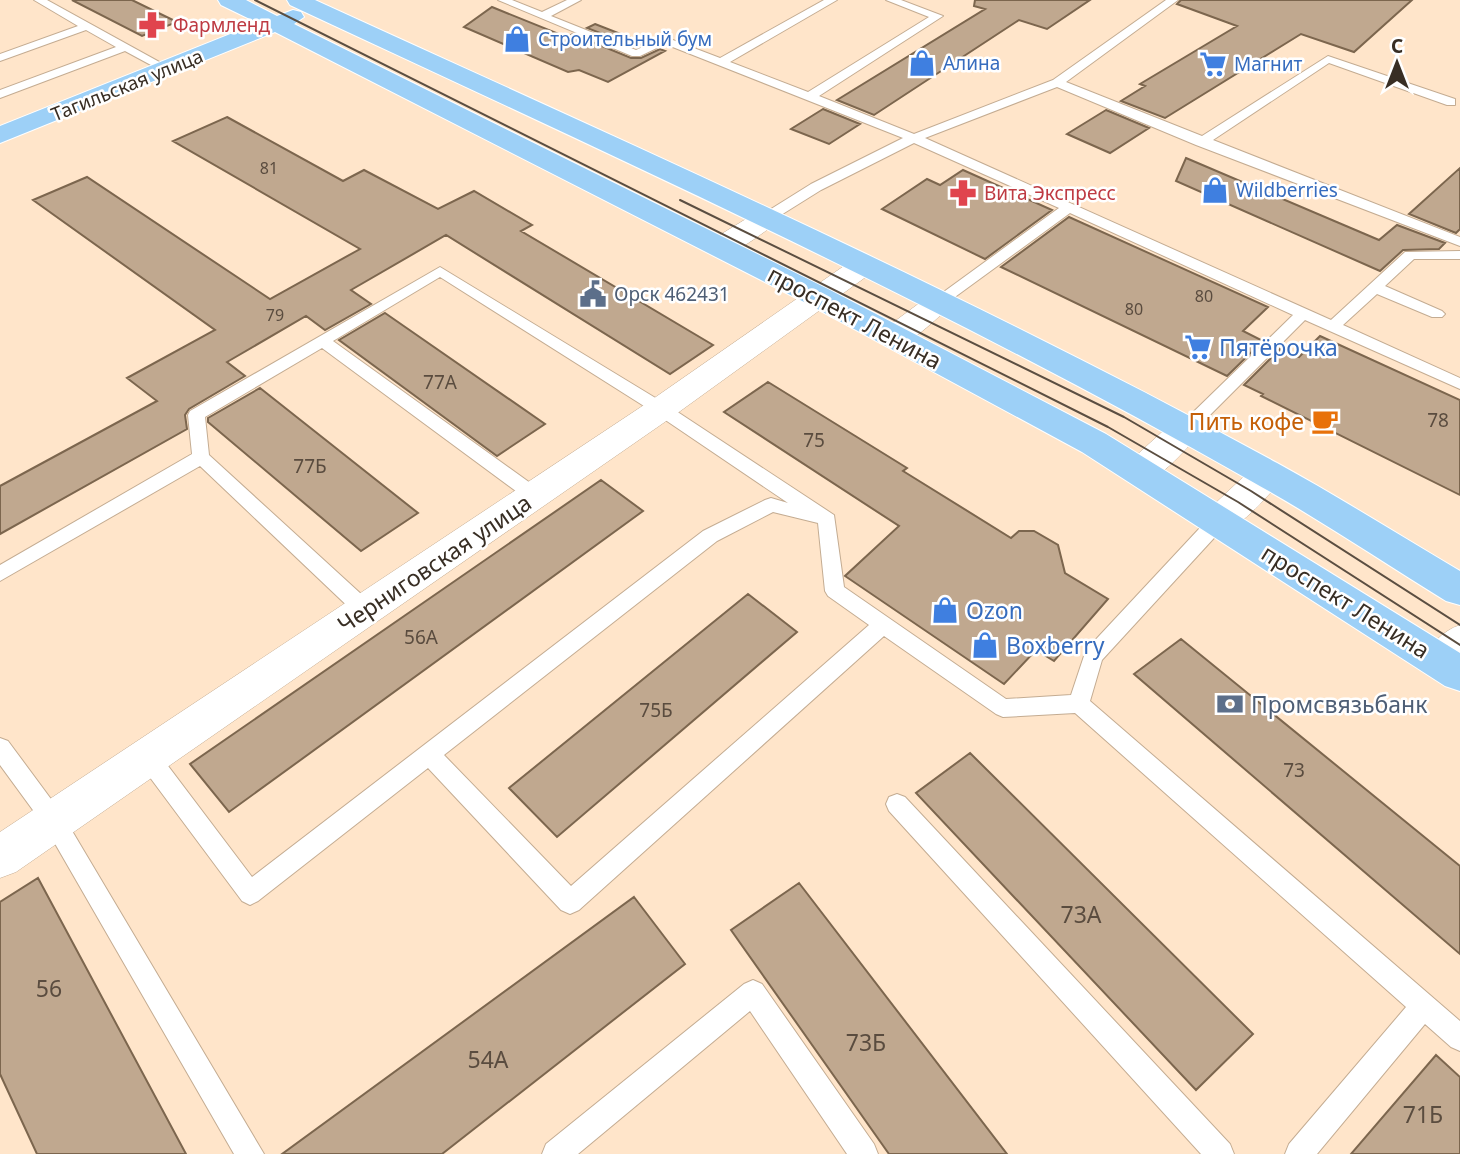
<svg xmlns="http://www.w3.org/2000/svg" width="1460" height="1154" font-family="'Noto Sans',sans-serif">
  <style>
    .building { fill: #c0a88f; stroke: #7c664e; stroke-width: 2 }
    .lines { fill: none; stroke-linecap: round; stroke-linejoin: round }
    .service-casing { stroke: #c4ac92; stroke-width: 2 }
    .minor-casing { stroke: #c4ac92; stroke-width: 1 }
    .primary-casing { stroke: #fff; stroke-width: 2 }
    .service { fill: #fff; fill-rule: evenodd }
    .minor { fill: #fff; fill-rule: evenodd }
    .primary { fill: #9dd0f7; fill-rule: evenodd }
    .tram { stroke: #5b4e41; stroke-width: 2 }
    .labels { text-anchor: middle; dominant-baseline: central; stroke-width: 5; stroke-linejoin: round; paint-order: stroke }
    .far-number-label { font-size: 16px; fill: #5a4c3f }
    .far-health-label { font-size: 19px; fill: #be3a42; stroke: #fff; text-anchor: start }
    .far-shop-label { font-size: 19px; fill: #366cbe; stroke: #fff; text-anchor: start }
    .far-street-label { font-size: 19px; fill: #382e24; stroke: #fff }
    .far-service-label { font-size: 19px; fill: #4e5e75; stroke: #fff; text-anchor: start }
    .number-label { font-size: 19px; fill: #5a4c3f }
    .street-label { font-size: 23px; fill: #382e24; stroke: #fff }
    .shop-label { font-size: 23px; fill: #366cbe; stroke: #fff; text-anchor: start }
    .food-label { font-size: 23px; fill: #c56008; stroke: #fff; text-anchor: end }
    .service-label { font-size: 23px; fill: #4e5e75; stroke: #fff; text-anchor: start }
    .near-number-label { font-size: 23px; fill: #5a4c3f }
  </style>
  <rect width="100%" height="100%" fill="#ffe5ca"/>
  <path class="building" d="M72,0H132L177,22L142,36Z
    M975,0H1090L1047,29L1019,20L874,115L837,100L985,9L974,6Z
    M1181,0H1412L1354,52L1301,34L1165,118L1121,101L1145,86L1140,84L1237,26L1177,4Z
    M492,7L566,37L573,34L631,58H641L660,49L665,51L608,82L579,70L568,72L464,27Z
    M595,24L644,43L636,47L587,28Z
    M823,109L860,124L829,144L791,129Z
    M1106,110L1149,128L1110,153L1067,134Z
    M227,117L343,181L364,170L438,209L474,191L532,225L521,231L713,345L670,374L446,235L351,290L371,304L325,330L306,316L227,362L245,376L189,409L185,415L187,429L0,534V486L157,401L127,378L215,330L33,200L87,177L270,299L360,249L173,141Z
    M1186,158L1379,240L1397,225L1445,243L1439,249L1403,250L1380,271L1176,181Z
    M1460,168V229L1456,233L1409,214Z
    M963,170L1052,210L985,259L882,209L927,179L940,185Z
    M1069,217L1268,307L1243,331L1263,341L1227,376L1001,267Z
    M385,313L545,424L497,456L339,340Z
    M1320,336L1460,400V495L1261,396L1263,394L1244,385L1280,349L1299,357Z
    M768,382L907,468L903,471L1011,538L1019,531H1034L1058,545L1065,573L1108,599L1054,661L1036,650L1004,684L845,576L899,526L724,412Z
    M260,388L418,513L361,551L208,422V418Z
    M601,480L643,511L229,812L190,764Z
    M748,594L797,632L557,837L509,788Z
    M1181,639L1460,866V954L1134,674Z
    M970,753L1253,1034L1196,1090L916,793Z
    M38,878L186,1154H37L0,1074V902Z
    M799,883L1007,1154H889L731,930Z
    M634,897L685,964L442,1154H282Z
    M1436,1055L1460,1077V1154H1351Z"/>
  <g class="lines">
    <defs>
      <path id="service" d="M34,0H47L172,69L162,71L125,51L0,98V90L116,47L86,30L0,61V54L78,26Z
        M498,0H512L542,12L567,0H581L551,16L636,50L665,37L720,58L824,0H837L730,62L808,92L929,17L886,0H901L943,16L819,96L914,134L1053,80L1166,0H1178L1066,82L1202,136L1328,56L1455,99V105H1447L1329,63L1213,140L1460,237V246L1196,145L1057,87L925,138L1331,320L1405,252L1460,251V259H1414L1385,286L1442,311L1445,314L1442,317H1432L1377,294L1343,325L1460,378V389L1305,320L1192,433H1180L1177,429L1180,425L1293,315L1070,213L944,305H934L931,302L934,299L1059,208L914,143L821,190L773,220H763V214L811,184L903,138L665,44L640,56H632Z
        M440,267L667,405L834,515L844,587L1006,699L1071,695L1086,650L1211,516H1225L1227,521L1225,526L1102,660L1090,701L1460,1021V1051L1451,1047L1425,1024L1317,1154H1285L1289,1144L1406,1007L1075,713L1003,717L996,714L884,636L579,910L570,914L561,910L428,768L258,901L250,905L242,901L140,764L137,757L140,750L148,747L156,750L252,877L703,531L765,500L771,498L788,503L655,413L440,277L333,341L540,490L543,495L540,500H528L322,348L205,417L209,455L372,604L375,610L372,616L365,618L358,616L200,466L0,581V565L192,454L188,415L190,411ZM773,512L818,523L825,591L828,596L869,625L571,886L444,755L717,541Z
        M0,738L8,741L62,814L264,1154H234L46,828L0,765Z
        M897,794L905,797L1230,1144L1234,1154H1201L889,811L886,804L889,797Z
        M753,980L762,984L874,1144L878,1154H847L750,1011L578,1154H542L546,1144L744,984Z"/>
      <path id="minor" d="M768,209L777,211L781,217L777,223C758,235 734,259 710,253L706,247L710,241L759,211Z
        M864,257L874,259L878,265L874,271L672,417L16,872L0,878V832L650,401L854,259Z
        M939,293L949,296L953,302L949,308C930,323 909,350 883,344L879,337L883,330L929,296Z
        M1186,418L1198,421L1202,429L1198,437C1178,455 1156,489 1128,481L1123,472L1128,463L1174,421Z
        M1268,462L1280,465L1285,474L1280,483C1260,502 1235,539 1206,530L1200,521L1206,512L1256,465Z
        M1460,625V668C1450,679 1440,678 1427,673L1421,662C1430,645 1442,631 1460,625Z"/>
      <path id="primary" d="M218,0H246L277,16L293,10L301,12L304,17L294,24L830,290L1106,434L1460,653V691L1445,686L1082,452L808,304L275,32L0,143V126L258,23L221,5Z
        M287,0H315C639,148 965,292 1277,463C1339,497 1399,535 1460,571V605L1446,601C1381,561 1318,518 1251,481C940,304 614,156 290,5Z"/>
    </defs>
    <use href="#service" class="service-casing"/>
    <use href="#minor" class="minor-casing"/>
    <use href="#primary" class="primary-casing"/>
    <use href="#service" class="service"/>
    <use href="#minor" class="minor"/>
    <use href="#primary" class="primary"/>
    <path class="tram" d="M255,0L1108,427L1238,502L1460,645
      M680,200L1124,417L1251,491L1460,625"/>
  </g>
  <defs>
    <symbol id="pharmacy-bare" viewBox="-9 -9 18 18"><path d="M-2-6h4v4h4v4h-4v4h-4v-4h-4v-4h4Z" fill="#e0444e" stroke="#fff" stroke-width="2.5" paint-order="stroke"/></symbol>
    <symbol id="shop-bare" viewBox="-9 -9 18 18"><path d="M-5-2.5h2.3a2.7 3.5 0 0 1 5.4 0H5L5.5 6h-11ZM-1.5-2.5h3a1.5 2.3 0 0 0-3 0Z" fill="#3f7fe0" stroke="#fff" stroke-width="2.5" paint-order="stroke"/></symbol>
    <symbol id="supermarket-bare" viewBox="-9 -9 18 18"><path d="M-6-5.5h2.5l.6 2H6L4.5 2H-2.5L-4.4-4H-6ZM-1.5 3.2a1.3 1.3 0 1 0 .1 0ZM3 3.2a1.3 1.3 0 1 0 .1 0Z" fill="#3f7fe0" stroke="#fff" stroke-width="2.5" paint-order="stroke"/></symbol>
    <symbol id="civic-bare" viewBox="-9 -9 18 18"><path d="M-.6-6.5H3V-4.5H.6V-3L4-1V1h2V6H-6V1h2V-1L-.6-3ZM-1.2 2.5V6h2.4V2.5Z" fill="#5c6f8a" stroke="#fff" stroke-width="2.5" paint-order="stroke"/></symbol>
    <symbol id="cafe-bare" viewBox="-9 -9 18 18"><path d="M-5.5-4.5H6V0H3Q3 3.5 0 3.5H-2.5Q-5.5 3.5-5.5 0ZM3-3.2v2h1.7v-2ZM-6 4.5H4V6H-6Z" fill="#e8710a" stroke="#fff" stroke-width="2.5" paint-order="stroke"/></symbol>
    <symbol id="bank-bare" viewBox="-9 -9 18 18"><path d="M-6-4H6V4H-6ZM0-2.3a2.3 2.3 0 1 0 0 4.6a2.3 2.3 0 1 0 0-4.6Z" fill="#5c6f8a" stroke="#fff" stroke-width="2.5" paint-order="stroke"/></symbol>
  </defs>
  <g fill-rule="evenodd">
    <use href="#pharmacy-bare" x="133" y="6" width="38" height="38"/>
    <use href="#shop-bare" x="498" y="20" width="38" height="38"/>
    <use href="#shop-bare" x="903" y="44" width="38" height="38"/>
    <use href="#supermarket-bare" x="1194" y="45" width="38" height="38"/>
    <use href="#shop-bare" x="1196" y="171" width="38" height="38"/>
    <use href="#pharmacy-bare" x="944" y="174" width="38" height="38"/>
    <use href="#civic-bare" x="574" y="275" width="38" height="38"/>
    <use href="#supermarket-bare" x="1179" y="328" width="38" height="38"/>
    <use href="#cafe-bare" x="1306" y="402" width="38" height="38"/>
    <use href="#shop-bare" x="926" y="591" width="38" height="38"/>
    <use href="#shop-bare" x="966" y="626" width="38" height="38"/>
    <use href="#bank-bare" x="1211" y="685" width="38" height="38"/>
  </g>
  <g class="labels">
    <g class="far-number-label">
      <text x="269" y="168">81</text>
      <text x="1204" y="296">80</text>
      <text x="1134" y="309">80</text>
      <text x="275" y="315">79</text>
    </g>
    <g class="far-health-label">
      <text x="173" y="25">Фармленд</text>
      <text x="984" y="193">Вита Экспресс</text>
    </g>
    <g class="far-shop-label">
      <text x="538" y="39">Строительный бум</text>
      <text x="943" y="63">Алина</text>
      <text x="1234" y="64">Магнит</text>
      <text x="1236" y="190">Wildberries</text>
    </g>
    <g class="far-street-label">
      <text transform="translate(127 85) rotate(-22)">Тагильская улица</text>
    </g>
    <g class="far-service-label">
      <text x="614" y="294">Орск 462431</text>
    </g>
    <g class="number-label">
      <text x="440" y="382">77А</text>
      <text x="1438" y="420">78</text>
      <text x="814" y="440">75</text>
      <text x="310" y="466">77Б</text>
      <text x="421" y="637">56А</text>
      <text x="656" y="710">75Б</text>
      <text x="1294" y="770">73</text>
    </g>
    <g class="street-label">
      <text transform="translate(855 317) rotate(28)">проспект Ленина</text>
      <text transform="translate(434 563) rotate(-34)">Черниговская улица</text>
      <text transform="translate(1346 601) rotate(32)">проспект Ленина</text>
    </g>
    <g class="shop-label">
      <text x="1219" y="347">Пятёрочка</text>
      <text x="966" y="610">Ozon</text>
      <text x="1006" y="645">Boxberry</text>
    </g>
    <g class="food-label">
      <text x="1304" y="421">Пить кофе</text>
    </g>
    <g class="service-label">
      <text x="1251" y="704">Промсвязьбанк</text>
    </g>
    <g class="near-number-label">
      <text x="1081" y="914">73А</text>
      <text x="49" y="988">56</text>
      <text x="866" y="1042">73Б</text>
      <text x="488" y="1059">54А</text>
      <text x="1423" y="1114">71Б</text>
    </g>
  </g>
  <g transform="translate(1397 63)" stroke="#ffffff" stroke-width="5" paint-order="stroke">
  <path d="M0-5L12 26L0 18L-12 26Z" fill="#382e24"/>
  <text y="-10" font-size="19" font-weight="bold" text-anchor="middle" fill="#382e24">С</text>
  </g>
</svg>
